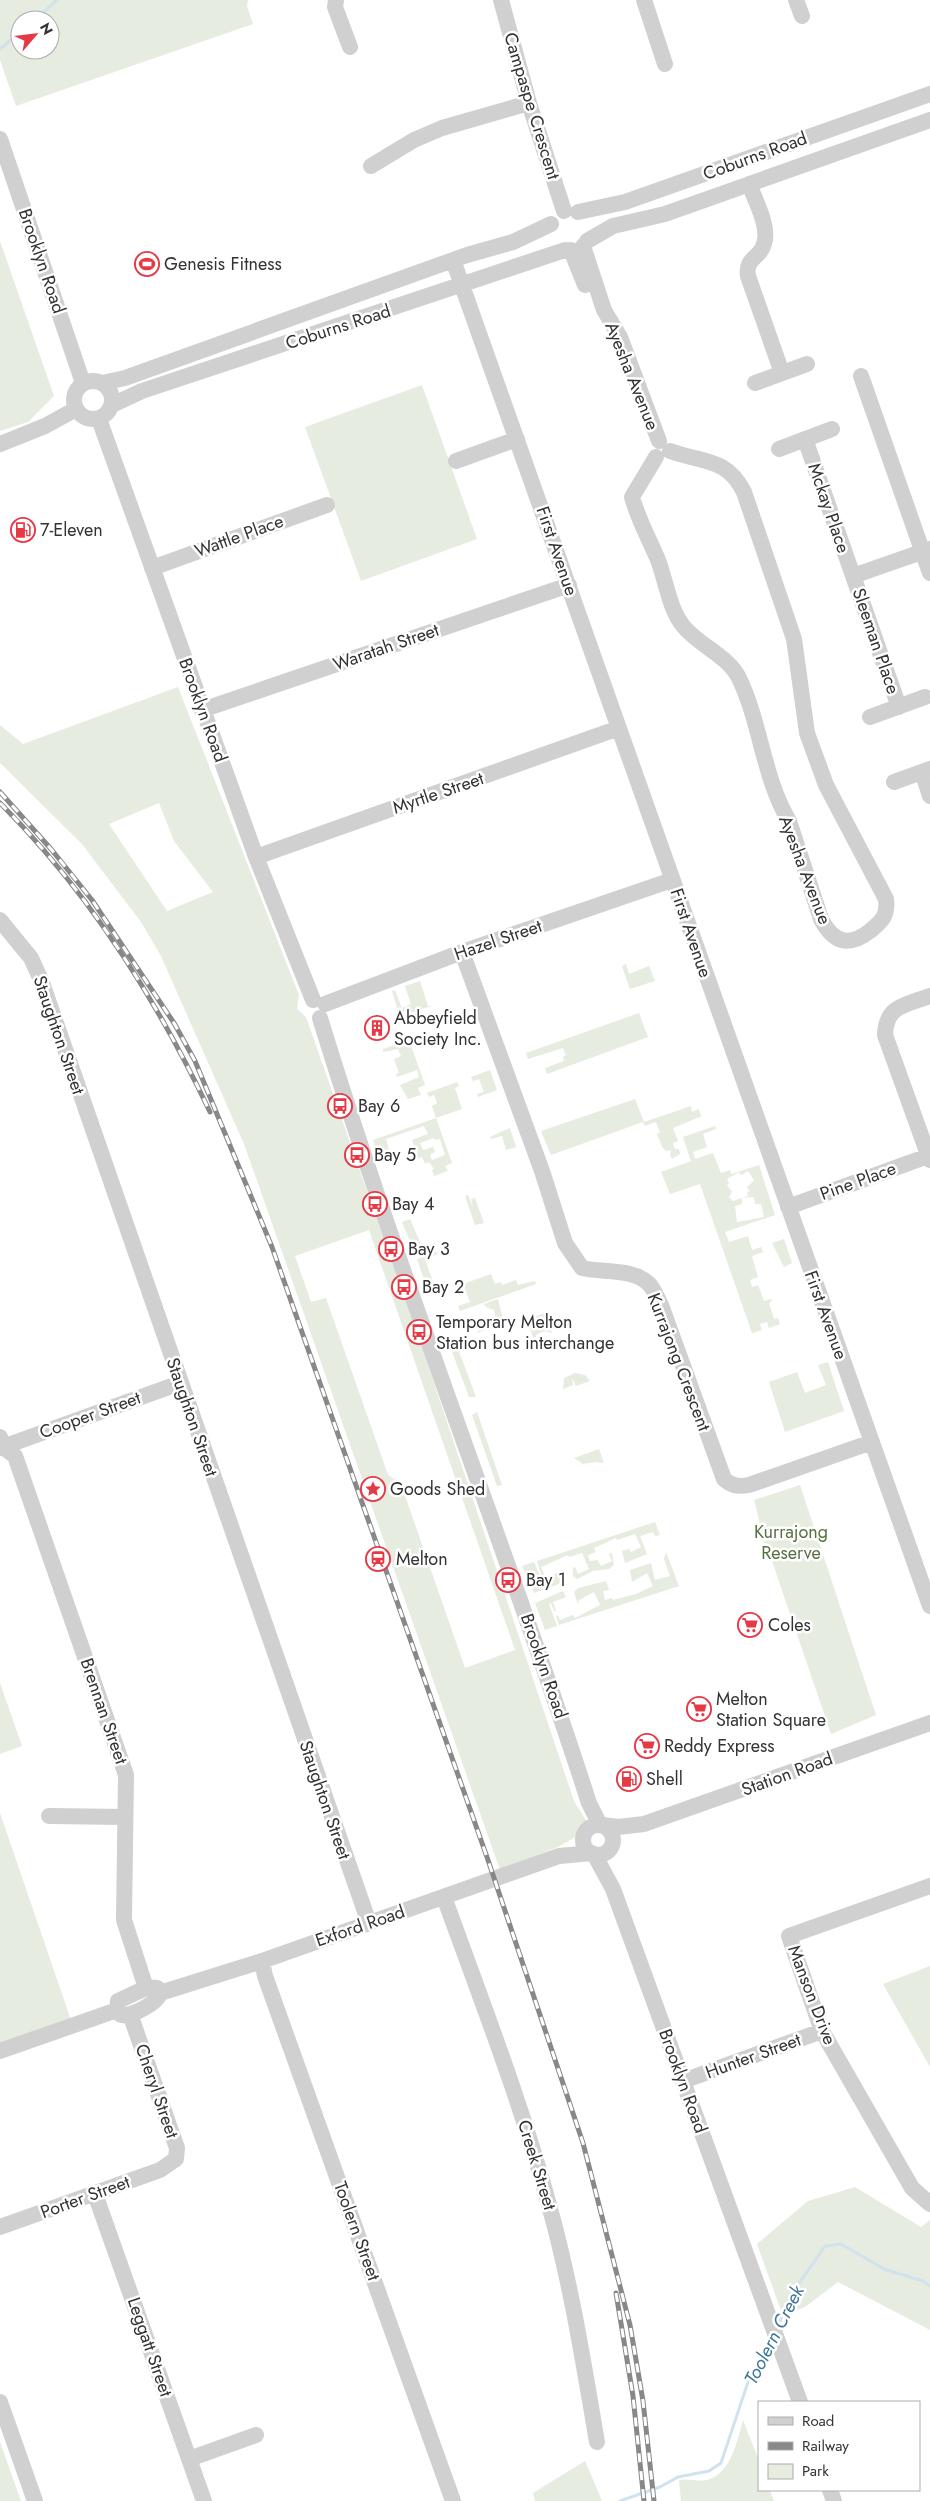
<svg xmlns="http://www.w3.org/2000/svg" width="930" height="2501" font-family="Jost,sans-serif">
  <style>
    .green { fill: #e6ecdf; fill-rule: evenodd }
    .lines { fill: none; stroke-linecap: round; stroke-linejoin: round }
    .stream { stroke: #cfe2ee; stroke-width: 3 }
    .minor { stroke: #d0d0d0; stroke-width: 16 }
    .rail-casing { stroke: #888; stroke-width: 5 }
    .rail { stroke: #fff; stroke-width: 3; stroke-dasharray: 9; stroke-linecap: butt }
    .labels { text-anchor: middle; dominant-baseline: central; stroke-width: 5; stroke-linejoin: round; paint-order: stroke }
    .street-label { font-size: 18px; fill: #333; stroke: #fff }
    .poi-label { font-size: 18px; fill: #333; stroke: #fff; text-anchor: start }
    .park-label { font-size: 18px; fill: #56703f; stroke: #fff }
    .water-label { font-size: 19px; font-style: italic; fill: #3f7597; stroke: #fff }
  </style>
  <rect width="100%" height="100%" fill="#fff"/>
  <path class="green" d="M0,0H248L247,6L253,24L16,106L0,60ZM20,20H50V50H20Z
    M0,241L54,396L28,422L0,431Z
    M422,385L477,539L361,581L305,427Z
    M178,687L299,995L297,1009L306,1017L427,1362L574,1801L587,1822L579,1835L558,1847L500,1870L244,1144L161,956L141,922L82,844L0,763V725L23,744ZM159,803L174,841L213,892L167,911L109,824ZM369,1230L515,1650L465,1668L401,1484L388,1475L326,1298L311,1302L295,1256Z
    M626,964L629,974L649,966L655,981L630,989L622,966Z
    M420,981L428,1006L434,1005L407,1014L405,1011L402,1012L404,1015L400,1017L392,991L395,990L402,1008L411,1004L405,986Z
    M639,1013L648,1037L547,1074L545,1068L564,1061L563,1057L566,1055L563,1048L528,1059L526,1053Z
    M409,1040L425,1085L418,1088L421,1095L408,1099L400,1085L419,1077L417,1070L397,1077L396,1074L399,1073L394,1059L401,1056L398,1049L383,1052V1049Z
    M490,1070L497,1090L478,1097L477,1094L484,1092L479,1079L473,1081L471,1077Z
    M457,1082L459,1086L455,1088L462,1109L436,1118L452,1163L445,1166L448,1171L434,1176L432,1170L434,1169L429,1162L425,1164L422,1157L407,1163L406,1151L414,1147L412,1140L428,1134L424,1126L386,1139L390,1153L378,1156L373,1140L436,1118L432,1106L437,1103L434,1095L429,1097L427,1093ZM434,1138L435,1140L440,1139L445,1155L432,1160L430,1155L435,1152L433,1147L423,1150L420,1143Z
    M635,1099L644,1122L691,1106L692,1112L698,1109L702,1116L673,1128L678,1141L673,1143L675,1149H679L680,1154L672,1159L670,1155L671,1150L666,1151L662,1147L657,1134L660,1132L656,1122L645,1126L643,1122L551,1155L541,1131Z
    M715,1126L716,1129L703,1134L707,1147L693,1152L695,1159L713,1153L721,1173L730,1170L731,1174L759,1165L775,1215L725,1232L729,1242L748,1236L752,1250L761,1247L763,1252L752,1256L758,1277L750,1280L752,1287L758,1285L764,1301L771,1299L772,1301L769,1303L774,1319L778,1318L780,1324L769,1328L767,1322L760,1324L762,1330L752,1333L700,1184L670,1194L661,1172L691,1161L683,1137ZM748,1171L754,1180L747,1187L750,1191L747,1192L748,1196L733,1201L729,1197L732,1192L727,1185L729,1183L727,1179L739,1172L741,1175ZM754,1197L755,1204H761L764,1217L737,1222L735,1206L742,1204V1198Z
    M510,1128L516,1147L506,1150L502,1136L491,1139L490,1137Z
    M468,1195L473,1208L471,1199L475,1198L484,1223L475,1225L465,1196Z
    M410,1219L422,1247L434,1243L435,1246L415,1253L402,1222Z
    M784,1239L792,1263L784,1267L772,1243Z
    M437,1252L438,1254L425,1259L435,1288L428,1291L417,1259Z
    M491,1274L495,1284L501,1282L502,1285L516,1280L518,1285L535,1281L536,1284L460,1311L458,1306L470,1302L463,1284Z
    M498,1299L504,1323L477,1333L479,1330L475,1320L482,1316L487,1327L500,1321L496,1319L494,1310L486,1307L484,1304Z
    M544,1313L552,1333L545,1331L537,1334L534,1340L527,1320Z
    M457,1346L476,1397H469L451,1349Z
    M828,1362L844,1411L785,1432L769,1382L797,1372L805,1393L826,1385L818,1365Z
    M575,1373L585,1375L590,1381L576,1386L572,1378L573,1385L563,1389L564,1378Z
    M477,1412L502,1485L497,1486L472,1415Z
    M599,1449L604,1463L595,1462L583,1464L574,1458Z
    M800,1485L876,1715L831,1734L772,1561H769L754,1500Z
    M655,1522L660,1535L655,1536L653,1532L640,1536L647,1554L625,1563L622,1551L629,1549L631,1552L641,1547L635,1534L617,1540L616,1538L594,1548L596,1552L588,1555L590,1561L598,1560L601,1566L612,1561L609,1554L612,1553L614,1565L609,1569L593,1571L577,1579L573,1576V1568L575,1567L578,1574L589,1569L582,1553L569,1557L568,1555L541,1567L547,1581L554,1578L553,1575L563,1570L564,1578L559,1584L534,1593L522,1566L534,1562L540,1576L541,1575L537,1561Z
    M666,1552L679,1586L559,1625L556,1616L558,1615L560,1620L573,1615L575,1618L600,1605L594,1592L579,1600L578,1604L574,1592L578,1588L606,1581L609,1590L603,1591L605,1600L612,1598L613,1600L636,1594L653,1586L647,1573L632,1582L630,1570L651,1563L655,1580L670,1576L664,1559Z
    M563,1591L566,1597L553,1602L556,1611H554L551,1603L549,1604L557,1626L545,1630L535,1603Z
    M0,1683L22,1746L0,1754Z
    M0,1813L74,2029L0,2057Z
    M930,1966V2067L883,1984Z
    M855,2187L921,2227L930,2220V2330L838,2282L805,2307L783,2316L757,2244L808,2201Z
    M743,2420L759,2461V2490H770L774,2501H681L679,2480C688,2478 698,2482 707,2480C731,2474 737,2441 743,2420Z
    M0,2442L21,2501H0Z
    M585,2461L602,2501H535L533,2493Z"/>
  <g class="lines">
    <path class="stream" d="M35,20L57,0
      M0,49L20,32
      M779,2324L789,2298L825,2246L841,2244L884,2269L923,2281L930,2286
      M620,2501L660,2487L678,2477L709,2471L721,2463L748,2382L771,2338"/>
    <path class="minor" d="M336,0L335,7L350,47
      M501,0L529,103L564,211
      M644,0L665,64
      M796,0L802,16
      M0,139L83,383
      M371,166L414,140L442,128L529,103
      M749,184C755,200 770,227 764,244C760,259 745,257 748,276L782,373
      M578,212L625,202L930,94
      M587,241L613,226L665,214L930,120
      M583,246L604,310L620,337L659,441
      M571,250L585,285
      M453,260L930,1606
      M861,376L930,573
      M74 400a19 19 0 1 1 38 0a19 19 0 1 1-38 0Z
      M102,383L125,378L467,255L513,242L551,224
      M755,383L807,364
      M112,405L142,391L565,250
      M99,419L256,857L313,1000
      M805,439L899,707
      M0,444L45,426L76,409
      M779,449L832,429
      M656,457L632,497C638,519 649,539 658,560C666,581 669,609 684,627C700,646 728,656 739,678C761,724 763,777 789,821L821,919C833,942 848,948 870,931C882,921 888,916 886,899L826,785L807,733L794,639L744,492C726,457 703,463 670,451
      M456,461L517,439
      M152,568L327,505
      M853,576L930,549
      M202,710L569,585
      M870,717L925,697
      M922,772L930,796
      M894,782L930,769
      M256,857L619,728
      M0,920L31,958L41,980L369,1923
      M462,952L542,1171L565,1243L582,1268C603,1273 633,1268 649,1284C654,1289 657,1298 661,1305L724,1479C732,1486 738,1487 749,1485L872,1442
      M930,996C906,1005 886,1005 885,1035L930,1160
      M325,1004L462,952L672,880
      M320,1018C401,1283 504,1540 589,1803L600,1825
      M788,1207L928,1156
      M0,1437L3,1447L15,1456L126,1775L124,1920L146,1988
      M0,1448L180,1383
      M49,1816L125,1817
      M603,1825L618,1827L644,1824L930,1723
      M583 1840a15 15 0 1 1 30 0a15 15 0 1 1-30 0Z
      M594,1854L613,1889L800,2402
      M930,1886L789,1936L822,2031L912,2188L930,2204
      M444,1897C482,2002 523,2107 552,2216C572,2290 584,2366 597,2442
      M262,1961L265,1976L453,2501
      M160,1993L157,1988L148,1987L118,2001L117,2010L121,2015C131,2017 158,2003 160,1993L262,1961L559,1856L592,1853
      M0,2051L117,2010
      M683,2081L822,2031
      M95,2194L204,2501
      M0,2227L160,2170L176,2159L177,2148L130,2014
      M0,2402L35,2501
      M189,2459L256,2435
      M830,2490L834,2501"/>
    <defs>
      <path id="rail" d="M0,792L51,849L92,900L174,1023L195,1061L272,1247L488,1860L583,2143L630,2325L643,2401L654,2501
        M0,803C88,891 157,1000 210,1112
        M616,2293L633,2396L644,2501"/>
    </defs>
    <use href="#rail" class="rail-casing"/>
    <use href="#rail" class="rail"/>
  </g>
  <defs>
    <symbol id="stadium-ring" viewBox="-11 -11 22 22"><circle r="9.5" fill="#fff" stroke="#e63946" stroke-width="1.5"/><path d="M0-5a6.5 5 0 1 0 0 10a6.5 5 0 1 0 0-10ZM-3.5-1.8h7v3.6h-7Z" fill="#e63946"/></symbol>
    <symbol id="fuel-ring" viewBox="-11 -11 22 22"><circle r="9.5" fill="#fff" stroke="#e63946" stroke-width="1.5"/><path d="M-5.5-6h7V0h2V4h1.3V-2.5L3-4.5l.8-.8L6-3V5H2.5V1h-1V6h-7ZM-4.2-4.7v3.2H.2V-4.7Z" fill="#e63946"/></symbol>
    <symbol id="building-ring" viewBox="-11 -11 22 22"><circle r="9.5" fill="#fff" stroke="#e63946" stroke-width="1.5"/><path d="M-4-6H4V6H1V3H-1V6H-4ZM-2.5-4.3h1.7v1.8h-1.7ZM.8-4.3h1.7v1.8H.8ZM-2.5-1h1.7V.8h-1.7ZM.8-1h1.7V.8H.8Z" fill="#e63946"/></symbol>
    <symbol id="bus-ring" viewBox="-11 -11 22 22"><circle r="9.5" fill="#fff" stroke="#e63946" stroke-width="1.5"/><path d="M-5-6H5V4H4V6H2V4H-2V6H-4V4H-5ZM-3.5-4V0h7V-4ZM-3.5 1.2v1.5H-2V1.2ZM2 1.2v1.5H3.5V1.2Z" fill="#e63946"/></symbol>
    <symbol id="sight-ring" viewBox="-11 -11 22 22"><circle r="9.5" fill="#fff" stroke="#e63946" stroke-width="1.5"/><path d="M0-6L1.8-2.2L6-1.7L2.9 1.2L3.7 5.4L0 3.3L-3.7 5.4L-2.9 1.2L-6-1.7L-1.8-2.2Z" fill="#e63946"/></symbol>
    <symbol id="station-ring" viewBox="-11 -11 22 22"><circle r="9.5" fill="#fff" stroke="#e63946" stroke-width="1.5"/><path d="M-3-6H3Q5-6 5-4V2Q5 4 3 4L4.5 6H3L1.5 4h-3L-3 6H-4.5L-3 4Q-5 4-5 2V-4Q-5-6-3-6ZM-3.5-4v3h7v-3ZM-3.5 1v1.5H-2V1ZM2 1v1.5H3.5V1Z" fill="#e63946"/></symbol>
    <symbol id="supermarket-ring" viewBox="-11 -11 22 22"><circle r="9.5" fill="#fff" stroke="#e63946" stroke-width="1.5"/><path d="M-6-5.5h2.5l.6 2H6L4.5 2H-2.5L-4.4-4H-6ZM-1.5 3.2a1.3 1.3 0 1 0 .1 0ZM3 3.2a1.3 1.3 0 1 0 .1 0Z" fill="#e63946"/></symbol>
  </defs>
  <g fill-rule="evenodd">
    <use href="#stadium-ring" x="133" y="250" width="28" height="28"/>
    <use href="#fuel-ring" x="9" y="516" width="28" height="28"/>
    <use href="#building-ring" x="363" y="1014" width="28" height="28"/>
    <use href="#bus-ring" x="326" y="1092" width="28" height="28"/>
    <use href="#bus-ring" x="343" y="1141" width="28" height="28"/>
    <use href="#bus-ring" x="361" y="1190" width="28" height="28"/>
    <use href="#bus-ring" x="377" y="1235" width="28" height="28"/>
    <use href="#bus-ring" x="390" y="1273" width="28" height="28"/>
    <use href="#bus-ring" x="405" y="1318" width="28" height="28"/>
    <use href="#sight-ring" x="359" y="1475" width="28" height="28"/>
    <use href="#station-ring" x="364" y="1545" width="28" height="28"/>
    <use href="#bus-ring" x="494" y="1566" width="28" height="28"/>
    <use href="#supermarket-ring" x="736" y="1611" width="28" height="28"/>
    <use href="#supermarket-ring" x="685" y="1695" width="28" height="28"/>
    <use href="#supermarket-ring" x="633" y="1732" width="28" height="28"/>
    <use href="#fuel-ring" x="615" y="1765" width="28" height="28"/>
  </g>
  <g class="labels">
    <g class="street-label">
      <text transform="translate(532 106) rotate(73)">Campaspe Crescent</text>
      <text transform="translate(755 156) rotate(-20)">Coburns Road</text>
      <text transform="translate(42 261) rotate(71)">Brooklyn Road</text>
      <text transform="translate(338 327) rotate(-18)">Coburns Road</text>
      <text transform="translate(632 376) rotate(68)">Ayesha Avenue</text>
      <text transform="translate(829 508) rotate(71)">Mckay Place</text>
      <text transform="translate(239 536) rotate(-20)">Wattle Place</text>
      <text transform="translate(557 551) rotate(71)">First Avenue</text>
      <text transform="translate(876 641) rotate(71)">Sleeman Place</text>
      <text transform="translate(386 647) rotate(-19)">Waratah Street</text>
      <text transform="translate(203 710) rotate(70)">Brooklyn Road</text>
      <text transform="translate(438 793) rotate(-19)">Myrtle Street</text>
      <text transform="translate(805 870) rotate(69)">Ayesha Avenue</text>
      <text transform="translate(691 933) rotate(71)">First Avenue</text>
      <text transform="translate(498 940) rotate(-19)">Hazel Street</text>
      <text transform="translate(59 1035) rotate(71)">Staughton Street</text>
      <text transform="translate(858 1181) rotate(-20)">Pine Place</text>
      <text transform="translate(826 1315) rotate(70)">First Avenue</text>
      <text transform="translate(679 1362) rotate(69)">Kurrajong Crescent</text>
      <text transform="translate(90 1415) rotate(-20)">Cooper Street</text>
      <text transform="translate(192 1417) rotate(71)">Staughton Street</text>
      <text transform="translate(544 1666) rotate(71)">Brooklyn Road</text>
      <text transform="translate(104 1711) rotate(71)">Brennan Street</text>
      <text transform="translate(787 1774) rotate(-20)">Station Road</text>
      <text transform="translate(325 1800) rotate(71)">Staughton Street</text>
      <text transform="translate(360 1926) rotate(-19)">Exford Road</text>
      <text transform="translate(812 1995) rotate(69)">Manson Drive</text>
      <text transform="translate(753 2056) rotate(-20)">Hunter Street</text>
      <text transform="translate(683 2081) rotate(70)">Brooklyn Road</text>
      <text transform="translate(157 2091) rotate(71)">Cheryl Street</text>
      <text transform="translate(537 2165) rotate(73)">Creek Street</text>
      <text transform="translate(85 2197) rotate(-20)">Porter Street</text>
      <text transform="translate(357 2231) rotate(70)">Toolern Street</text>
      <text transform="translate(150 2347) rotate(71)">Leggatt Street</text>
    </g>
    <g class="poi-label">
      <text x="164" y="264">Genesis Fitness</text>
      <text x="40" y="530">7-Eleven</text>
      <text x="394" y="1018">Abbeyfield<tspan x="394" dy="21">Society Inc.</tspan></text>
      <text x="358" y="1106">Bay 6</text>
      <text x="374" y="1155">Bay 5</text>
      <text x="392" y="1204">Bay 4</text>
      <text x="408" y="1249">Bay 3</text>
      <text x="422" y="1287">Bay 2</text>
      <text x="436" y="1322">Temporary Melton<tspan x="436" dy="21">Station bus interchange</tspan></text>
      <text x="390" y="1489">Goods Shed</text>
      <text x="396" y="1559">Melton</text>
      <text x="526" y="1580">Bay 1</text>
      <text x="768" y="1625">Coles</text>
      <text x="716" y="1699">Melton<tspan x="716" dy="21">Station Square</tspan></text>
      <text x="664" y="1746">Reddy Express</text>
      <text x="646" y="1779">Shell</text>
    </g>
    <g class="park-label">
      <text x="791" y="1532">Kurrajong<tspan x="791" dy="21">Reserve</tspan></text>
    </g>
    <g class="water-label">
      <text transform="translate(774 2335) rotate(-63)">Toolern Creek</text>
    </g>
  </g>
  <rect x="758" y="2401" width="162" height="90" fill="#ffffff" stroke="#adadad"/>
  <rect x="768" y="2417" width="25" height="8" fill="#d0d0d0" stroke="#adadad"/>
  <text x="802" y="2426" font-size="15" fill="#333333">Road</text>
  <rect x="768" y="2442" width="25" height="8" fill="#888888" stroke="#adadad"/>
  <text x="802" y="2451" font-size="15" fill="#333333">Railway</text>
  <rect x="768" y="2464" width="25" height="15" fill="#e6ecdf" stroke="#adadad"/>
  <text x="802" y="2476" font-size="15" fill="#333333">Park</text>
  <g transform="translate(35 35) rotate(62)"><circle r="24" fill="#ffffff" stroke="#adadad"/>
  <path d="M0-4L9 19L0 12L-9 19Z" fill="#e63946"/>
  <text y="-8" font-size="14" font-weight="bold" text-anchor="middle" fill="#333333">N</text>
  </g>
</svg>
